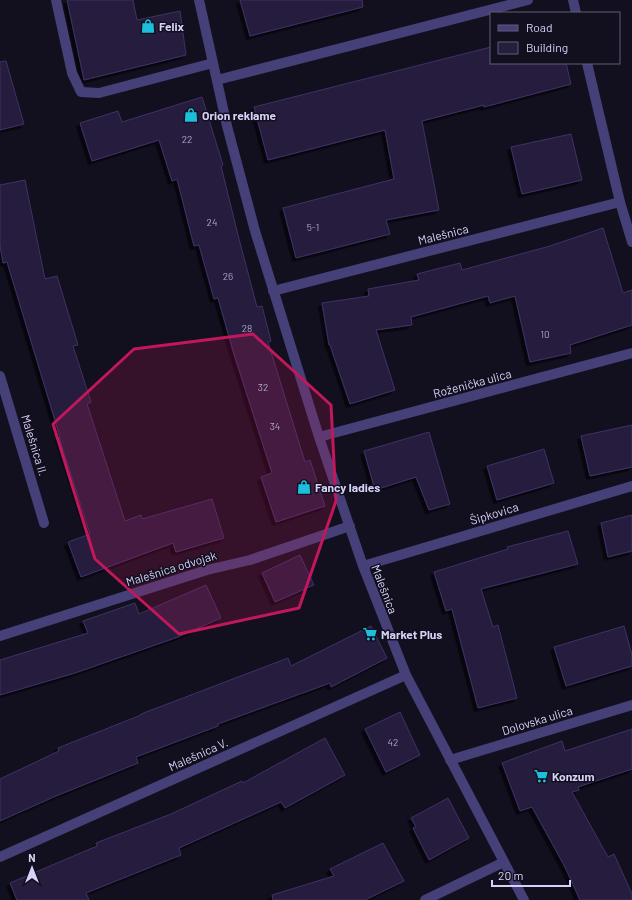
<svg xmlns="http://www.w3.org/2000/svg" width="632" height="900" font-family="Barlow,sans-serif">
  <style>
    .building { fill: #251e3d; stroke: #3f3266; filter: url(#shadow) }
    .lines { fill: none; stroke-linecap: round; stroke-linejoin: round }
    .minor { stroke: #454077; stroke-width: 10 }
    .marked { fill: #c2185b; fill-opacity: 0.2; stroke: #c2185b; stroke-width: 3; stroke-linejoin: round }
    .labels { text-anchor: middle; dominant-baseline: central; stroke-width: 3; stroke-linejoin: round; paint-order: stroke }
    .number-label { font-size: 10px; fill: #aba5ca }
    .poi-label { font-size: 12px; font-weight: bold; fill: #d8d2f9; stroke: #120f1e; text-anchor: start }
    .street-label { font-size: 12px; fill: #d8d2f9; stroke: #120f1e }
  </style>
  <defs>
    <filter id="shadow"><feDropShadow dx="-3.5" dy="3.5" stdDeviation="0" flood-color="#0009"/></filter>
  </defs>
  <rect width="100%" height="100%" fill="#120f1e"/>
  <path class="building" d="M67,0H133L137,20L180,11L186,55L84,80Z
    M240,0H362L363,7L250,36Z
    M491,47V63H566L571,84L484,107V105L422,121L439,210L386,220L390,234L296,258L283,208L394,179L385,130L268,160L254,107Z
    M6,61L24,124L0,130V62Z
    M202,97L223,165L221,166L238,235L257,307L262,306L271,341L268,342L305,462L310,460L325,506L276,522L261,477L272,473L233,351L218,298L214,299L199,245L194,246L177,179L172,181L159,140L92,161L80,123L118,111L122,122Z
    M571,134L582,180L522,194L511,147Z
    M25,180L45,279L57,276L78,345L73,346L91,402L87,404L125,521L141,515L142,519L212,499L224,538L176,552L173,543L81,577L68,542L90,534L59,437H60L7,262L3,263L0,245V185Z
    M603,228L623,293L632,290V325L570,345L571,353L530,362L515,296L490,303L488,296L411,317L412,325L376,330L395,390L350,404L330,345H329L322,303L369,296L368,289L419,280L417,274L460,263L462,270L550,246Z
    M632,425V467L590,476L581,436Z
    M429,432L450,504L429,510L416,477L375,490L364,451Z
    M544,449L554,483L497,500L487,466Z
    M632,515V551L608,557L601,523Z
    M568,531L578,564L481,589L493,627L498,625L517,698L478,708L452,609L446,611L434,572L508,549L507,547Z
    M300,555L314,585L275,602L262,573Z
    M206,585L221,618L178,637L75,673L0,695V660L88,633L83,621L135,603L139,614Z
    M371,626L387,658L331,687L330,683L218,724V726L136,757L138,763L56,796L0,821V779L59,751L58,748L141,715V714L288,658L291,666Z
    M624,626L632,655V666L566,686L554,647Z
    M400,712L420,755L386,772L365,729Z
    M632,729V769L578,787L579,790L572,792L608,857L614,854L632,894V900H580L565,867L532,807L520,811L502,763L562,741L565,751Z
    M325,738L345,775L285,808L281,802L179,848L181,855L86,893L89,900H17L10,883L97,846L96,843L171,814L242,781L243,783Z
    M448,798L469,838L429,860L413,828L416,827L411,818Z
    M383,843L404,881L365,900H273L272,895L334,876L330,869Z"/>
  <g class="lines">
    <path class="minor" d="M56,0L72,73L81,92L99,93L213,63
      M199,0L227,126L255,231L319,437L363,566L406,675L524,900
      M573,0L576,13
      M587,63L620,202L632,242
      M217,80L528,0
      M273,291L620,202
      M0,376L44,523
      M319,437L632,353
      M363,566L632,486
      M0,636L207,570L250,560L350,526
      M450,760L632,705
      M0,857L406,675
      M425,900L504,862"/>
  </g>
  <path class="marked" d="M253,334L331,405L336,501L299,608L179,634L95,559L53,424L134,349Z"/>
  <defs>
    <symbol id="shop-bare" viewBox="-9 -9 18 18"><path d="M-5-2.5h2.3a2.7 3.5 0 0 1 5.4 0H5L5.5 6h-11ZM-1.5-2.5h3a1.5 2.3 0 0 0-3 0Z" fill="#1cbedb" stroke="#120f1e" stroke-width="2.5" paint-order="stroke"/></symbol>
    <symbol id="supermarket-bare" viewBox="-9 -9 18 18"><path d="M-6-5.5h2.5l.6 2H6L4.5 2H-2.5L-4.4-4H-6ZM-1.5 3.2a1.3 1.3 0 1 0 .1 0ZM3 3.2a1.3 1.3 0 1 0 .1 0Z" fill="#1cbedb" stroke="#120f1e" stroke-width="2.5" paint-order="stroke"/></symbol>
  </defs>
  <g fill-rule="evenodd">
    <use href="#shop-bare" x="138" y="16" width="20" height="20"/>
    <use href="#shop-bare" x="181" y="105" width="20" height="20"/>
    <use href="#shop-bare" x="294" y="477" width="20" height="20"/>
    <use href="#supermarket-bare" x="360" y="624" width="20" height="20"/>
    <use href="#supermarket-bare" x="531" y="766" width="20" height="20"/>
  </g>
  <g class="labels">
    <g class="number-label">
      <text x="187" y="139">22</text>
      <text x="212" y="222">24</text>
      <text x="313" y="227">5-1</text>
      <text x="228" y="276">26</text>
      <text x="247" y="328">28</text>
      <text x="545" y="334">10</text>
      <text x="263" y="387">32</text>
      <text x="275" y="426">34</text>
      <text x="393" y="742">42</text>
    </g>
    <g class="poi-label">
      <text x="159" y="26">Felix</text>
      <text x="202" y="115">Orion reklame</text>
      <text x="315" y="487">Fancy ladies</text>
      <text x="381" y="634">Market Plus</text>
      <text x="552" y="776">Konzum</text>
    </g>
    <g class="street-label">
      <text transform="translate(443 234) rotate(-14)">Malešnica</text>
      <text transform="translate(472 383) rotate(-15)">Roženička ulica</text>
      <text transform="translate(35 445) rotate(73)">Malešnica II.</text>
      <text transform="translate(494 513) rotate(-17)">Šipkovica</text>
      <text transform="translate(171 568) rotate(-17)">Malešnica odvojak</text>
      <text transform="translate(385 589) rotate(69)">Malešnica</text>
      <text transform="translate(537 720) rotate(-17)">Dolovska ulica</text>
      <text transform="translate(198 754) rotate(-24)">Malešnica V.</text>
    </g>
  </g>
  <rect x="490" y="12" width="130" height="52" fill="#120f1e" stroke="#615d76"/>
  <rect x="498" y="25" width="20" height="6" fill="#454077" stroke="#615d76"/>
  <text x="526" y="32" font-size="12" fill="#d8d2f9">Road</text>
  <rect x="498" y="42" width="20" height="12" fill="#251e3d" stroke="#615d76"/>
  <text x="526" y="52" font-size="12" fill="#d8d2f9">Building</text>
  <g transform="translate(32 868)" stroke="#120f1e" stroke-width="3" paint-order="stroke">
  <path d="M0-3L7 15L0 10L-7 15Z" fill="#d8d2f9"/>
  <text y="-6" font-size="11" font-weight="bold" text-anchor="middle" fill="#d8d2f9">N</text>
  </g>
  <path d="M492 880v6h78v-6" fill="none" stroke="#d8d2f9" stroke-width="2"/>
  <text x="498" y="880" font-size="12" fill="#d8d2f9" stroke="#120f1e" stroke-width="3" paint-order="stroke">20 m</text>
</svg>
